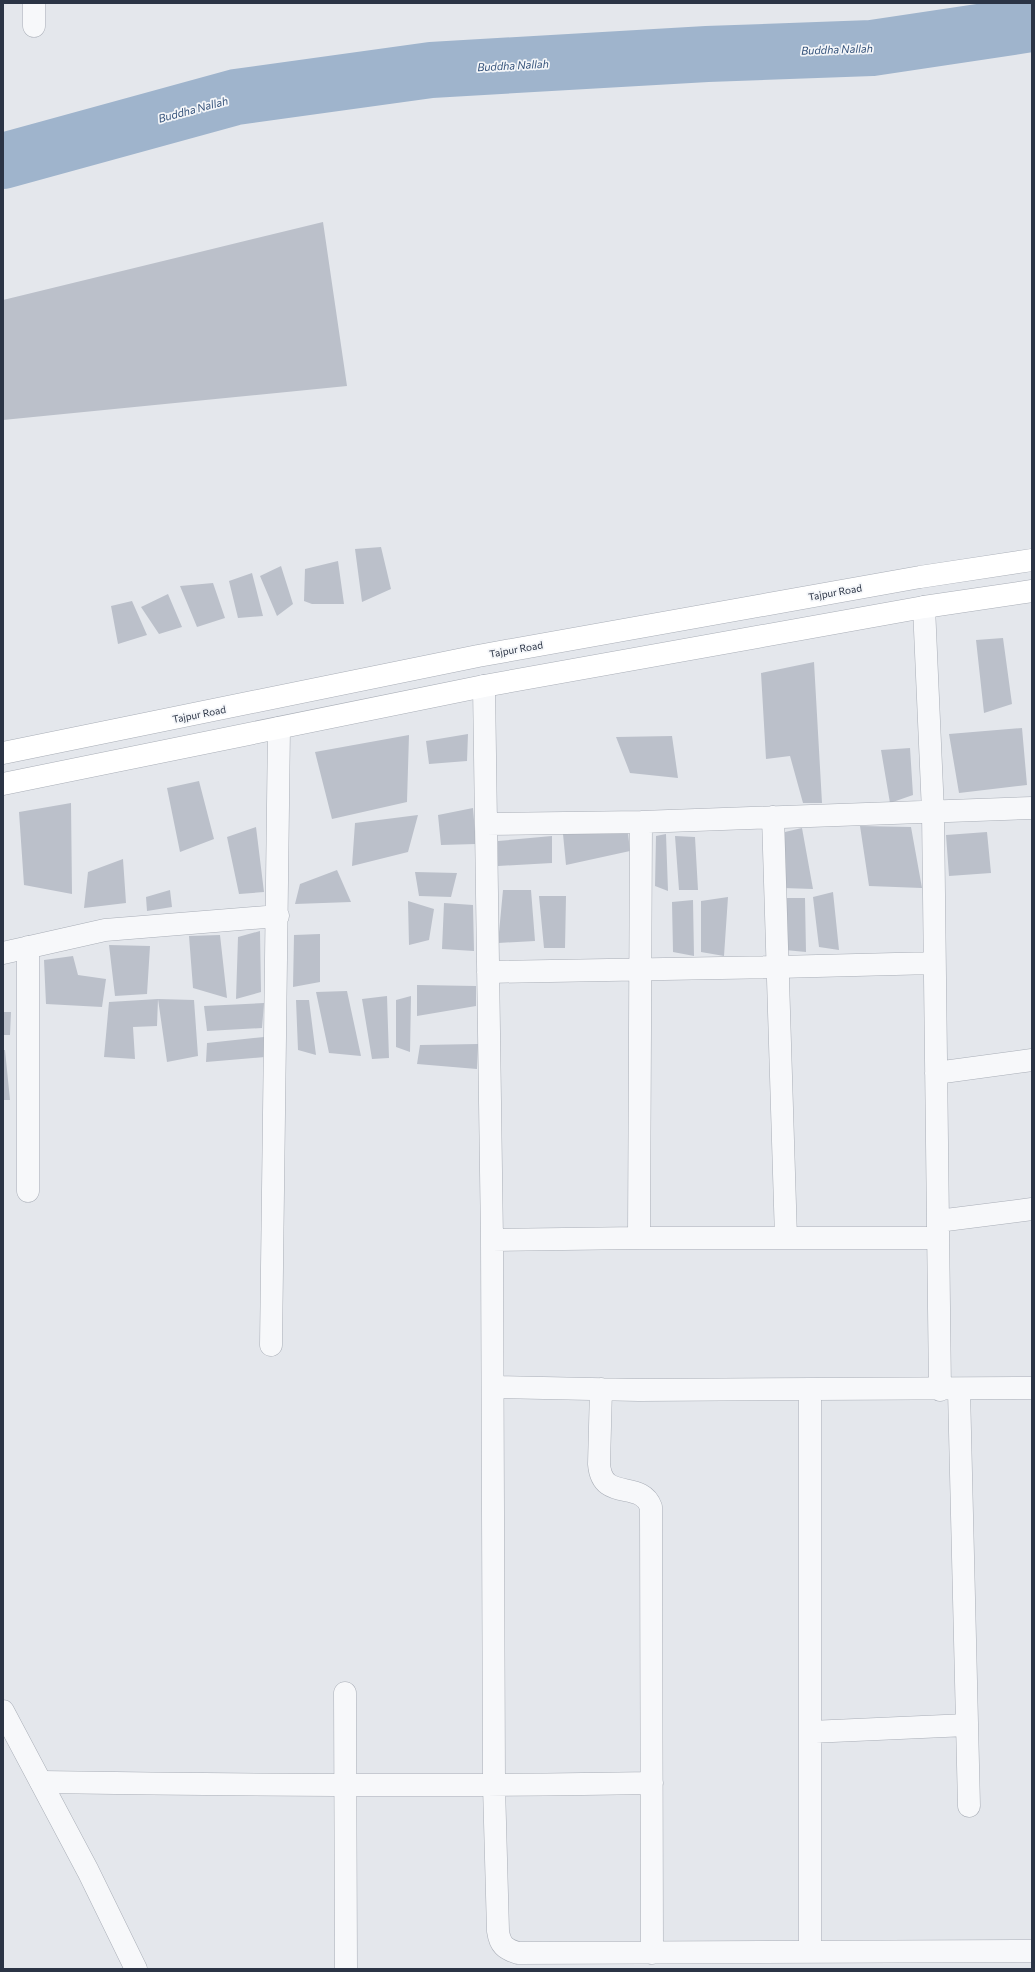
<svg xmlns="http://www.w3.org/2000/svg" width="1035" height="1972" font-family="Commissioner,sans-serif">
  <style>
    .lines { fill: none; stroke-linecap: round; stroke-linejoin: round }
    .river { stroke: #9fb4cc; stroke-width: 56 }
    .building { fill: #bbc0ca }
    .minor-casing { stroke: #a9aeb7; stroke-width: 23 }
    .tertiary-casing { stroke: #a9aeb7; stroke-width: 23 }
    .secondary-casing { stroke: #a9aeb7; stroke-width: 23 }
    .minor { stroke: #f7f8fa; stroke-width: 22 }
    .tertiary { stroke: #f7f8fa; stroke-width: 22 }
    .secondary { stroke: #fff; stroke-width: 22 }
    .labels { text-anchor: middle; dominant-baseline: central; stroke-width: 3.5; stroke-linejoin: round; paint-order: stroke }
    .street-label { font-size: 10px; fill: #2b3445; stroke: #f4f6f9 }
    .water-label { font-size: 11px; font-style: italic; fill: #34527a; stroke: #f4f6f9 }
  </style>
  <rect width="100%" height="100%" fill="#e4e7ec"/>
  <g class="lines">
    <path class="river" d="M3,161L236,97L431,70L707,54L872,48L1032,24"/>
  </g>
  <path class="building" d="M323,222L347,386L3,420V300Z
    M381,547L391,589L362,602L355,549Z
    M338,561L344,604H312L304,601L305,569Z
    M281,566L293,604L277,616L260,576Z
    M252,573L263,616L238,618L229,581Z
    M213,583L225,618L197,627L180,586Z
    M168,594L182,627L159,634L141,607Z
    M132,601L147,635L118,644L111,606Z
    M1003,638L1012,704L984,713L976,640Z
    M814,662L822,803H803L790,756L766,759L761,673Z
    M1022,728L1027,785L959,793L949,734Z
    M468,734L467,761L429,764L426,741Z
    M409,735L407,802L332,819L315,752Z
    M672,736L678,778L630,773L616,737Z
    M910,748L913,795L890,803L881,750Z
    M199,781L214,839L180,852L167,788Z
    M71,803L72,894L24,885L19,812Z
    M473,808L476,844L441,845L438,815Z
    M418,815L408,852L352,866L355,823Z
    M860,826L911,827L922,888L869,886Z
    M256,827L264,892L239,894L227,837Z
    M802,828L813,889L783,888L785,832Z
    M987,832L991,873L949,876L946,835Z
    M628,833L630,851L566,865L563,834Z
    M666,834L668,891L655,886L656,836Z
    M552,836V863L498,866V841Z
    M675,836L695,837L698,890H679Z
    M123,859L126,903L84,908L88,872Z
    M337,870L351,902L295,904L300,884Z
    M415,872L457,873L451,897L419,896Z
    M170,890L172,907L147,911L146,897Z
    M503,890H531L535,941L498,943Z
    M833,892L839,950L819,947L813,897Z
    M539,896H566L565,948H544Z
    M728,897L724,956L701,952V901Z
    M785,898H805L806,952L785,950Z
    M693,900L694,956L673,952L672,902Z
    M408,901L434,909L429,940L409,945Z
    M444,903L473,905L474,951L442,949Z
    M260,931L261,992L236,999L238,937Z
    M320,934V982L293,987L294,935Z
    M220,935L227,998L193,988L189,936Z
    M109,945L150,946L147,994L115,996Z
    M73,956L78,975L106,979L102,1007L46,1004L44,960Z
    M417,985L476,986V1006L417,1016Z
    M347,991L361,1056L329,1053L316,992Z
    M387,996L389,1058L372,1059L362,999Z
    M411,996L410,1052L396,1047V1000Z
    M158,999L157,1026L133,1027L135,1059L104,1057L109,1002Z
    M158,999L194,1000L198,1056L167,1062Z
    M296,1000H309L316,1055L298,1050Z
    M264,1003L262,1028L207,1031L204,1006Z
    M3,1012H11L10,1035H3Z
    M264,1037L265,1057L206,1062L207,1043Z
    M478,1044L477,1069L417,1064L420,1045Z
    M3,1050H5L10,1100H3Z"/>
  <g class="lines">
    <defs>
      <path id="minor" d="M34,26V3
        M924,607L933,812L940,1390
        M484,686L492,1240L494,1786L498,1931C500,1945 505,1949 518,1953L1032,1951
        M773,817L786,1238
        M641,822L639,1238H938
        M486,824L641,822L1032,808
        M28,947V1191
        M3,953L105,930L278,916
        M488,972L778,967L934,963
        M936,1073L1032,1060
        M938,1221L1032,1209
        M492,1240L639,1238
        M271,1345L279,728
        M493,1387L639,1390L1032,1388
        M601,1389L599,1464C602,1503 641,1479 651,1507L652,1953
        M810,1390V1952
        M959,1390L969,1806
        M345,1693L346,1969
        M810,1732L967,1725
        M41,1782C244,1785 448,1787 652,1783"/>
      <path id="tertiary" d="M3,1711L88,1871L136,1969"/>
      <path id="secondary" d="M3,753L478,656L920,577L1032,560
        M3,784L484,686L924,607L1032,591"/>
    </defs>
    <use href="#minor" class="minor-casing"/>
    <use href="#tertiary" class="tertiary-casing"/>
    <use href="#secondary" class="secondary-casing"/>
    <use href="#minor" class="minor"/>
    <use href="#tertiary" class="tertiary"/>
    <use href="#secondary" class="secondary"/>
  </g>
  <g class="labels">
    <g class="street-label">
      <text transform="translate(835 592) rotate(-10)">Tajpur Road</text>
      <text transform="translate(516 649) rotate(-10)">Tajpur Road</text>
      <text transform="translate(199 714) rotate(-11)">Tajpur Road</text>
    </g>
    <g class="water-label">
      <text transform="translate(837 49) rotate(-2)">Buddha Nallah</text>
      <text transform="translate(513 65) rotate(-3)">Buddha Nallah</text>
      <text transform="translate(193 109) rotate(-15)">Buddha Nallah</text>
    </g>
  </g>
  <rect width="1035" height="1972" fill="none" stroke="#2b3445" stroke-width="8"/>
</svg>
